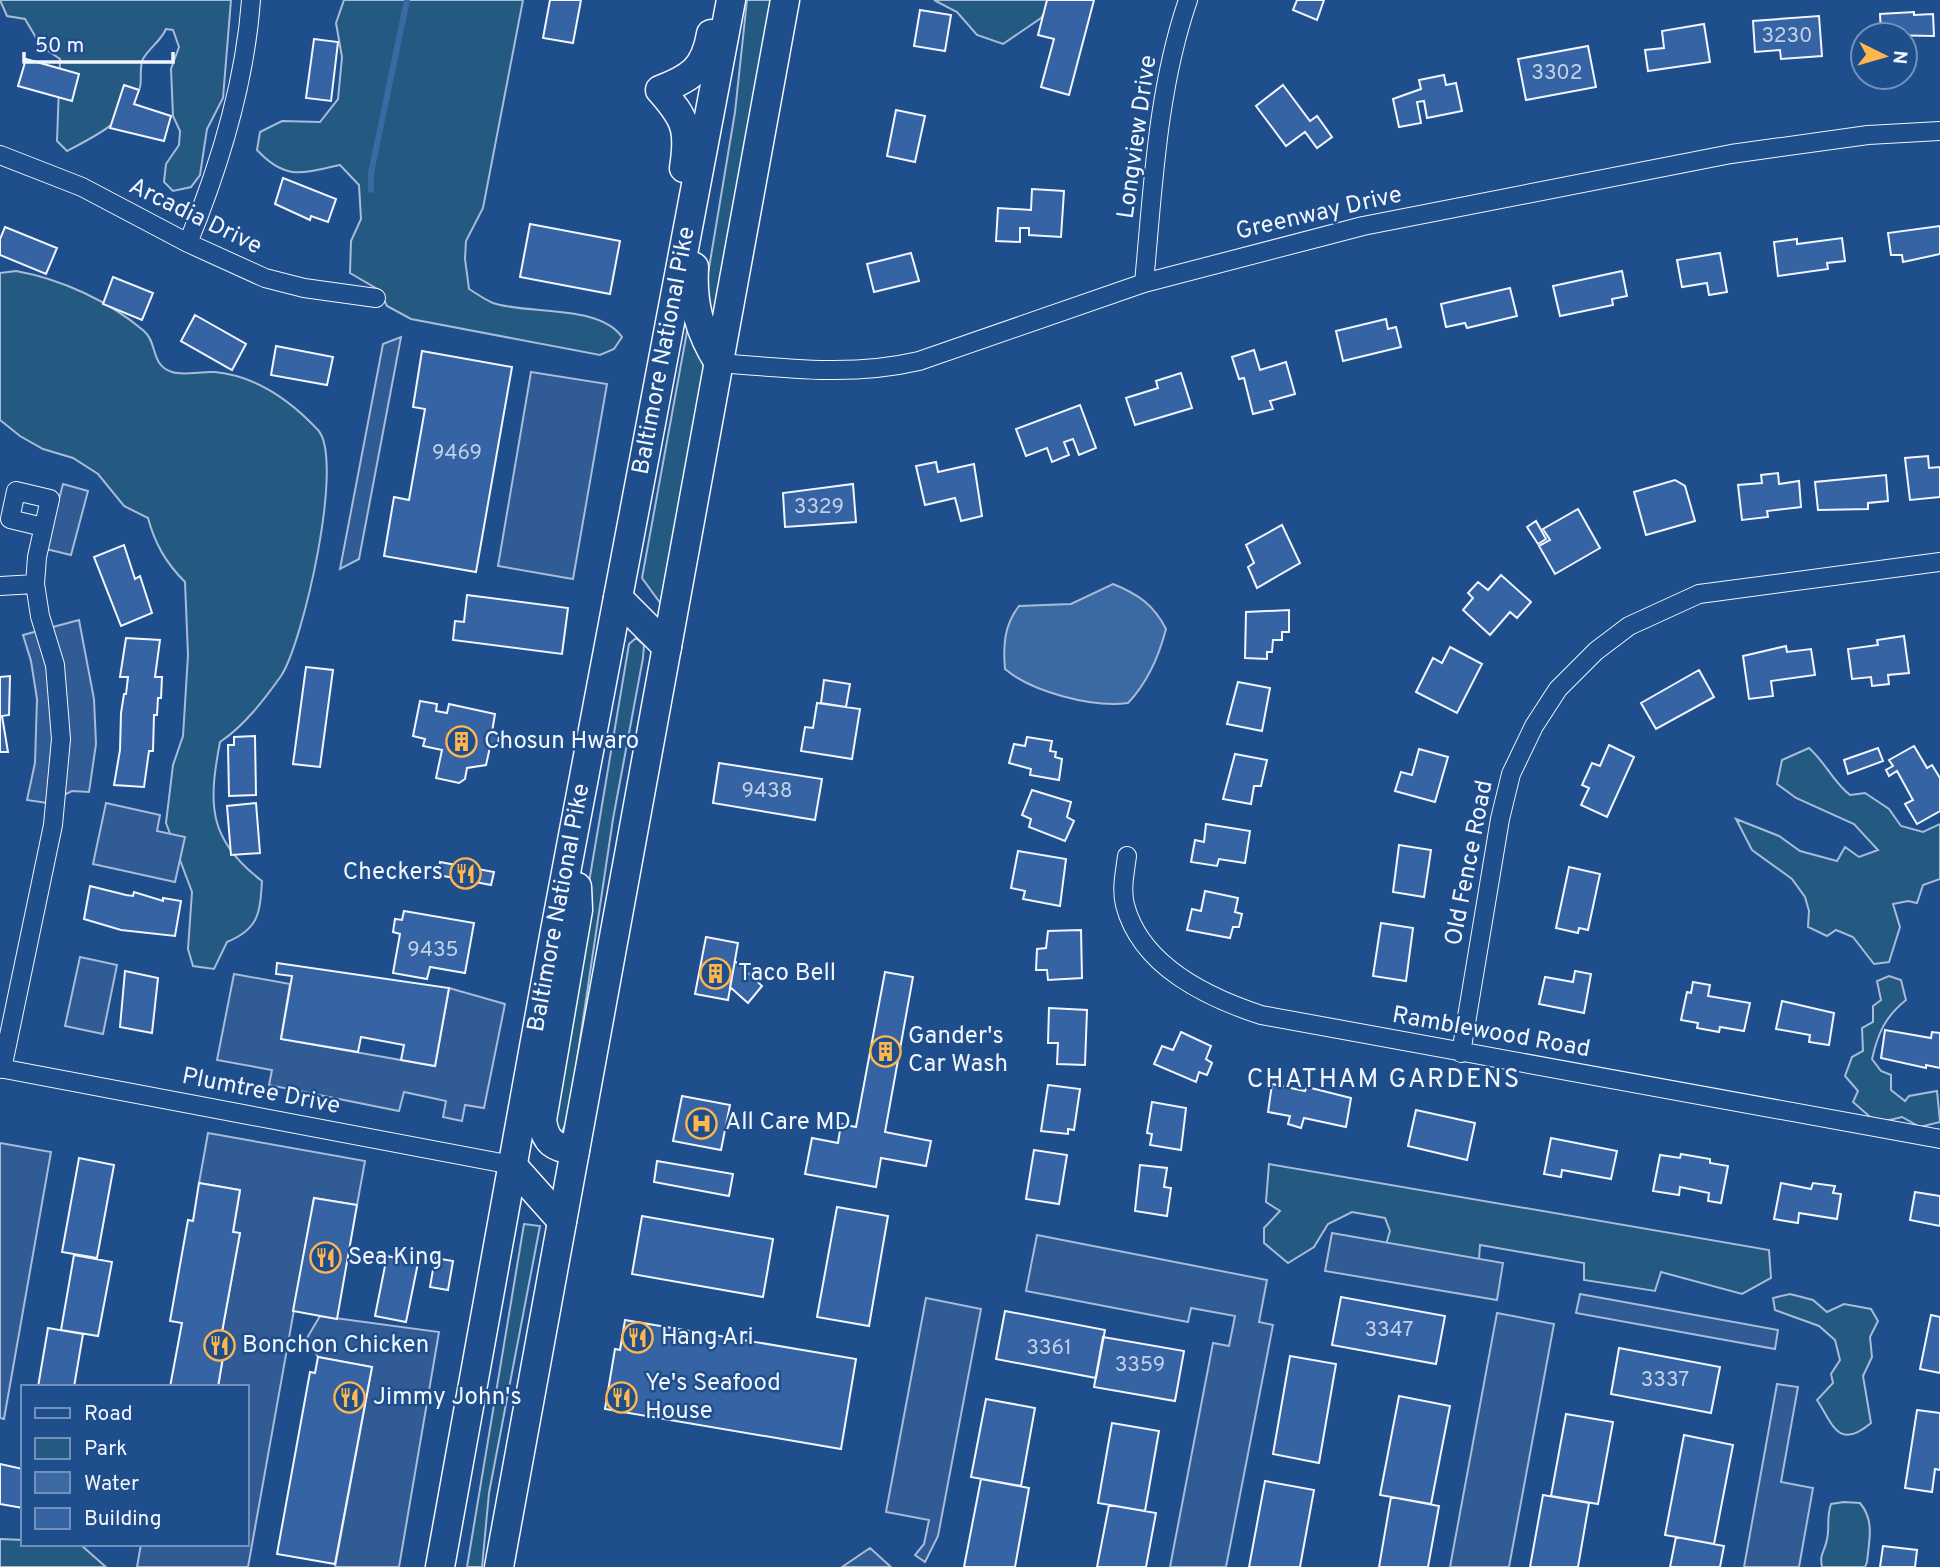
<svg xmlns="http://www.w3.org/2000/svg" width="1940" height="1567" font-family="Overpass,sans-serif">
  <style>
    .green { fill: #245a82; stroke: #a8bbd7; stroke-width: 2 }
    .parking { fill: #305b95; stroke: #a8bbd7; stroke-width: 2 }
    .water { fill: #3b69a3; stroke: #a8bbd7; stroke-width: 2 }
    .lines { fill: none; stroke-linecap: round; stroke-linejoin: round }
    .stream { stroke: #3b69a3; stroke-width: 6 }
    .building { fill: #3563a3; stroke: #f2f6ff; stroke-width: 2 }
    .street-casing { stroke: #f2f6ff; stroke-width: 20 }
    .primary-casing { stroke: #f2f6ff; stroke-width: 31 }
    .street { stroke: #1f4e8c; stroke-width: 18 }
    .primary { stroke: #1f4e8c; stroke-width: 28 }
    .labels { text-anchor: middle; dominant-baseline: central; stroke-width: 5; stroke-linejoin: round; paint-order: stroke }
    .number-label { font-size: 21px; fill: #c3d1e8 }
    .street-label { font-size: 24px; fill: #f2f6ff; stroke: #1f4e8c }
    .poi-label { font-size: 24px; fill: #f2f6ff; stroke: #1f4e8c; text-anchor: start }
    .neighbourhood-label { font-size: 26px; letter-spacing: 2px; fill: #f2f6ff; stroke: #1f4e8c }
  </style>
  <rect width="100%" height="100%" fill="#1f4e8c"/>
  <path class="green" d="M0,0H231L223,98L207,129L200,175L191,187L173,191L164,182L166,164L179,145L180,131L173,116L171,69L179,47L173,30L166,29C161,41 149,48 143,59C139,67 142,79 140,87C129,120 96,136 67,151L57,141L60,59L41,46L25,19L7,16Z
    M344,0H523L483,208L466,241L465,259L469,289C476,293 485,300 493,303C529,315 599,304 622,337L614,349L600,355L411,319L387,306L379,290L350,273L351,241L361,219L359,185L340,165C302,173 286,181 257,150L260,132L282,121L320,122L338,99L342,57L336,23Z
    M747,0H772L715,321L712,322L705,292L735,112Z
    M934,0H1053L1041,18L1003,44L977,35L957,12Z
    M16,271C61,279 109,301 144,331C158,343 150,365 172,372C184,376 202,371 215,372C256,376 291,401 318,430C345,460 303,643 281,676C264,700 244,726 220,742C208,805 208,840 262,881C260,913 259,929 227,942L214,969L193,966L188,949L192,892L166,823L173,765L183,736L188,655L185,582C166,563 155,544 148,518L124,506L98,474L73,458L43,449L20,436L0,420V273Z
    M688,326L706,359L661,604L642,578Z
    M636,638L644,645L643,658L613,819L568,1120L561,1133L550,1115L629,644Z
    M1809,748C1826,763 1833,782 1850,795L1865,793L1889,809L1901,826L1923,832L1940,824V879L1923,885L1917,903L1908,901L1893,904L1900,927L1889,962L1874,964L1853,937L1836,930L1827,936L1808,927L1809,911L1805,897L1792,879L1752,850L1736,819L1779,836L1800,851L1837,861L1845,847L1859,857L1878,850L1854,824L1796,798L1777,784L1782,760Z
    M1889,976L1901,980L1906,1000C1885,1017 1878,1033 1872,1059L1881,1071L1891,1075V1090L1905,1101L1909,1096L1937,1091L1940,1122L1920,1127L1902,1117L1877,1123L1853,1102L1858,1091L1845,1076L1852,1057L1863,1051L1862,1028L1873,1022V1006L1881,1000L1877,981Z
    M1269,1164L1769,1250L1771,1278L1742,1294L1661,1272L1655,1291L1584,1280V1263L1480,1245L1479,1259L1467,1270L1383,1255L1390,1231L1385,1218L1352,1212L1328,1224L1314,1247L1288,1263L1264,1243V1228L1280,1211L1266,1202Z
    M524,1224L540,1226L489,1493L482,1567H467Z
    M1790,1294L1813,1300L1827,1312L1844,1304L1871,1309L1878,1321L1870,1337L1872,1357L1863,1376L1871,1423C1838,1451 1833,1424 1817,1400L1833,1383L1831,1374L1840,1360L1835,1340L1819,1326L1775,1310L1773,1298Z
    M1844,1502L1860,1503C1875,1521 1869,1540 1867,1562L1865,1567H1822C1819,1553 1825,1552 1827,1539C1830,1526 1826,1519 1831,1504Z
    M0,1539L23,1540V1544L81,1545L106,1567H0Z"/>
  <path class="parking" d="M401,337L359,559L340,569L383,344Z
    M531,372L607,384L573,579L498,566Z
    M63,484L88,491L71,555L46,549Z
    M79,620L94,699L96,744L89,792L72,791L47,803L27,800L35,763L37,699L31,661L23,635Z
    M106,803L160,815L157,831L185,837L175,882L93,864Z
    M80,957L117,965L103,1034L65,1026Z
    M234,974L290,984L281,1039L435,1066L449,988L505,1004L484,1108L465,1105L462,1121L443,1117L446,1101L404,1092L399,1111L269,1085L272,1070L217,1060Z
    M208,1133L365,1161L357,1205L314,1198L248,1567H137L141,1544H247V1387H218L227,1334L222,1332L240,1233L233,1232L240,1190L199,1183Z
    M0,1143L51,1152L4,1419L0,1418Z
    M1332,1233L1503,1263L1497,1300L1325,1271Z
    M1037,1235L1267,1280L1259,1322L1273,1325L1226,1567H1170L1213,1343L1229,1346L1235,1316L1191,1308L1188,1322L1026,1291Z
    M1580,1294L1778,1330L1775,1349L1576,1313Z
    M926,1298L981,1309L938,1536L925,1562L915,1555L924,1544L929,1520L886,1512Z
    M1497,1313L1554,1324L1509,1567H1450Z
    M320,1316L439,1332L399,1567H335L372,1367L318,1357L307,1338Z
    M1777,1384L1798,1387L1781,1482L1813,1488L1799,1567H1744Z
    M870,1548L891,1567H841H842Z"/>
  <path class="water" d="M1113,584C1138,594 1154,605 1166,629C1159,656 1147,683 1128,703C1093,708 1032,692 1005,669C1003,646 1004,625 1019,606L1071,604Z"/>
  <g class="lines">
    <path class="stream" d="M371,190V173L407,0"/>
  </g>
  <path class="building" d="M550,0H581L573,43L543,38Z
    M1047,0H1094L1069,95L1041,87L1054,39L1038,35Z
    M1297,0H1324L1317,20L1293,10Z
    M920,10L951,15L945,51L914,46Z
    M1914,12V15L1933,14L1934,36L1881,35L1880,14Z
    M1819,16L1822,56L1781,59L1780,50L1755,52L1753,21Z
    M1704,24L1710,62L1648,71L1645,50L1664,48L1662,31Z
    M314,39L338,42L331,101L306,98Z
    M1588,46L1596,87L1526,100L1518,59Z
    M26,59L79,74L72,101L18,86Z
    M1444,75L1446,85L1456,83L1462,111L1427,118L1424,101L1417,102L1421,123L1399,127L1393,99L1421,89L1419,80Z
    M124,85L139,90L134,104L171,116L164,141L110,128Z
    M1283,85L1310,121L1317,116L1332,137L1317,148L1305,132L1286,146L1256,106Z
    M896,110L925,116L915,162L887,156Z
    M283,178L336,199L328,222L311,216L310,220L275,204Z
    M1032,189L1064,191L1061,237L1029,235V228H1020V242L996,241L998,208L1031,210Z
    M530,224L620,241L610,294L520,277Z
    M1940,226V254L1903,262L1902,255H1891L1888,233Z
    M5,227L57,248L46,274L0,255V239Z
    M1842,238L1845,261L1827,263L1828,269L1778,276L1774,242L1797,239V244Z
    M911,253L919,281L874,292L867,264Z
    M1720,253L1727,292L1709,295L1707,283L1682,287L1677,260Z
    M1622,271L1627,296L1612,299L1613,305L1560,316L1553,286Z
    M113,277L153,293L142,320L103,304Z
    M1510,288L1517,316L1467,328L1465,323L1446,327L1441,304Z
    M195,315L246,344L232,370L181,341Z
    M1386,319L1388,329L1396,327L1401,347L1343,361L1336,331Z
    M276,346L333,357L327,385L271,375Z
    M1254,350L1260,370L1286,362L1295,394L1270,401L1273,409L1253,414L1244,378L1239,379L1232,357Z
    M422,351L512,367L476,572L384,556L394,497L409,500L425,409L413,407Z
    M1181,373L1192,408L1135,425L1126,398L1158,388L1156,381Z
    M1080,405L1096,448L1079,455L1073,439L1064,442L1069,455L1052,462L1047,448L1026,456L1016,429Z
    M1928,456L1929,468L1940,467V497L1910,500L1905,458Z
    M936,462L938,472L974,464L982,516L961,521L955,498L925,505L916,466Z
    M1778,473L1779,484L1799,481L1801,507L1767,511L1768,517L1742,520L1738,485L1762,483L1761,475Z
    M1886,475L1888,501L1868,503V509L1818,510L1815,482Z
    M1675,480L1685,486L1695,521L1646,535L1634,492Z
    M853,484L856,522L785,527L783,493Z
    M1578,509L1600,548L1555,574L1539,546L1550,540L1543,529Z
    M1536,521L1546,539L1538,544L1527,527Z
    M1282,525L1300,563L1257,588L1248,567L1254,563L1246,545Z
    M124,545L135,579L140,576L152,613L121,626L94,557Z
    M1501,575L1531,602L1517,618L1510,612L1490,635L1463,610L1473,598L1468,593L1478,582L1488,590Z
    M467,595L568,608L562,654L453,640L455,621L464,622Z
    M1289,610V632H1282V640H1273L1272,652H1267V659L1245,658L1246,612Z
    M1904,636L1909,673L1888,675L1889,684L1872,686L1871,677L1852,679L1848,649L1878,645L1877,640Z
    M126,638L160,640L155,677H162L161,698H158L157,715H154L153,751H149L144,787L114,785L120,750L121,713L124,694H126L128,677H120Z
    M1786,646L1787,652L1811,649L1815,675L1771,681L1773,696L1749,699L1743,656Z
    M1450,647L1482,664L1457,713L1416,692L1433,658L1442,663Z
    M306,667L333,670L320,767L293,764Z
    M1699,670L1714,697L1656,729L1641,703Z
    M10,676L9,715L2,716L8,752H0V677Z
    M824,680L850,684L846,707L821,703Z
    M1238,682L1270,688L1262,731L1227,724Z
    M420,701L437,704L436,711L447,713L449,704L495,714L492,732L500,733L497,748L490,747L486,765L467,768L465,779L459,783L436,778L442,750L423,746L425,739L413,736Z
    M817,703L860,709L852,759L801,751L805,727L813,728Z
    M255,736L256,795L229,796L228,745H234V737Z
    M1027,737L1052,741L1050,751L1056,752L1055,757L1062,759L1059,780L1030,775L1031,769L1009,763L1014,744L1025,746Z
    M1609,745L1634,757L1607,817L1581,805L1589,788L1582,785L1592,763L1600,766Z
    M1914,746L1927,768L1932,765L1940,778V811L1917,824L1905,804L1913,800L1897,771L1889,776L1886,770L1893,766L1889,760Z
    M1878,748L1883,761L1848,774L1844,760Z
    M1419,749L1448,757L1435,802L1395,791L1401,772L1412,775Z
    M1235,754L1267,760L1261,786H1254L1251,804L1223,799Z
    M719,763L822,779L815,820L713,803Z
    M1032,790L1071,802L1067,817L1074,821L1065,841L1029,827L1031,819L1022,815Z
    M256,803L260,853L231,855L227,806Z
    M1206,824L1250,831L1245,863L1219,859L1217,866L1191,862L1195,840L1204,842Z
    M1399,845L1431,850L1424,897L1393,892Z
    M1018,851L1066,859L1060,906L1023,899L1025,891L1011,888Z
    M440,862L494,872L491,885L438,875Z
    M1569,867L1600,874L1588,930L1579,928L1578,933L1556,928Z
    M90,886L126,895L133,896L134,892L163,901V898L181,901L175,936L121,930L84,919Z
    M1205,891L1238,898L1235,912L1242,914L1239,927H1233L1230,938L1187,930L1192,909L1201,911Z
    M404,911L474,923L465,973L430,967L427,979L393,973L400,934L393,932L395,919L402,920Z
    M1381,923L1413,928L1406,981L1373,976Z
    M1081,930L1082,978L1048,980L1047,970H1036L1037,949L1046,948L1048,931Z
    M706,937L738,943L728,1000L695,994Z
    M735,961L762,986L748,1003L730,987Z
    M277,963L449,988L435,1066L401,1060L404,1045L361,1037L358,1052L281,1039L292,976L276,974Z
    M125,971L158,978L152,1033L120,1027Z
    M1575,971L1591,974L1584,1013L1539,1004L1545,977L1573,982Z
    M885,972L913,977L885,1132L931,1141L926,1166L881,1158L876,1187L805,1174L812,1138L838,1143L841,1124L856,1127Z
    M1693,982L1710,985L1708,996L1750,1003L1744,1031L1720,1027L1719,1032L1697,1028L1698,1023L1681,1020L1687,992L1691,993Z
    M1782,1001L1834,1013L1829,1045L1809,1042L1810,1035L1776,1029Z
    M1049,1008L1087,1010L1085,1065L1057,1064L1058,1043H1048Z
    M1885,1030L1931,1038L1932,1032L1940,1033V1068L1926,1065V1068L1881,1058Z
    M1181,1032L1211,1046L1206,1059L1212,1063L1207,1075L1199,1072L1196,1082L1154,1064L1162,1046L1173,1050Z
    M1272,1084L1305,1091L1307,1087L1351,1098L1346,1127L1304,1118L1301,1128L1288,1124L1290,1116L1268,1112Z
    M1048,1085L1080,1089L1074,1130L1068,1129V1134L1041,1131Z
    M682,1096L730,1105L721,1150L673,1141Z
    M1152,1102L1186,1108L1181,1150L1150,1145L1152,1134L1147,1133Z
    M1416,1110L1475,1123L1467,1160L1408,1146Z
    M1551,1138L1617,1151L1611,1179L1562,1170L1561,1177L1544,1174Z
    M1034,1150L1067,1155L1059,1204L1026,1199Z
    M1681,1154L1710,1159V1163L1728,1166L1721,1203L1708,1201L1709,1193L1680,1187L1679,1195L1653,1191L1660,1155L1680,1158Z
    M79,1158L114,1165L97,1258L62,1252Z
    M657,1161L733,1174L729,1196L654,1182Z
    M1140,1165L1167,1168L1164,1187L1171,1188L1167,1216L1135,1211Z
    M199,1183L240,1190L233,1232L240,1233L222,1332L227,1333L218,1387H170L182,1323L170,1321L188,1220L193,1221Z
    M1781,1183L1811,1189L1813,1183L1835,1186L1833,1193L1841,1194L1837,1219L1799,1213L1798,1223L1774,1219Z
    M1915,1192L1940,1196V1226L1910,1220Z
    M314,1198L357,1205L337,1319L293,1311Z
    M837,1207L888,1216L869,1326L817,1317Z
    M642,1216L773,1239L763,1297L632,1274Z
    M74,1255L112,1262L98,1336L61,1330Z
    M387,1256L418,1263L406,1322L375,1316Z
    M435,1258L453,1261L448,1290L430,1287Z
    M1341,1297L1445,1316L1436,1364L1332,1345Z
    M1005,1311L1105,1330L1096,1378L996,1359Z
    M1931,1315L1940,1317V1373L1920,1369Z
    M625,1320L856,1359L841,1449L605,1409L615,1349L620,1350Z
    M48,1328L83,1334L74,1387H38Z
    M1103,1337L1184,1351L1175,1401L1094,1387Z
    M1619,1348L1720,1367L1711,1413L1611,1394Z
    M1290,1356L1336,1364L1319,1463L1273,1454Z
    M318,1357L372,1367L335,1564L277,1554L310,1372L315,1373Z
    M1399,1396L1450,1406L1431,1504L1380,1495Z
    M986,1399L1035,1408L1021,1486L971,1477Z
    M1917,1410L1940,1413V1470L1935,1469L1932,1492L1905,1488Z
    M1566,1414L1613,1422L1598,1504L1551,1496Z
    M1112,1423L1159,1431L1145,1511L1098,1503Z
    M1684,1435L1733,1445L1714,1544L1665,1535Z
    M0,1464L23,1469V1508L0,1504Z
    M981,1479L1029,1488L1015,1567H964Z
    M1265,1481L1314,1490L1300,1567H1249Z
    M1543,1495L1589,1503L1578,1567H1530Z
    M1391,1497L1439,1506L1428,1567H1379Z
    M1109,1505L1156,1513L1146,1567H1097Z
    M1676,1537L1724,1546L1720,1567H1670Z
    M1883,1546L1917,1550L1915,1567H1880Z"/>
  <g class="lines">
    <defs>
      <path id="street" d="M0,155L82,187L188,243L265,278L304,288L376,298
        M188,243C220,165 245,84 251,0
        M1144,283C1153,188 1157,90 1188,0
        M719,363C788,368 850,377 919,361L1144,283L1363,226L1731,154L1868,135L1940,131
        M0,586L35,584
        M1127,856C1125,872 1121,889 1125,905C1141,966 1206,997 1261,1015L1940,1139
        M1461,1053L1500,819L1511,774L1534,726L1558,689L1596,651L1629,626L1699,594L1940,562
        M0,1068L512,1165
        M2,1069L53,825L61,739L55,665L40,616L35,584L37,557L50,499L16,491L10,519L43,527"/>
      <g id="primary">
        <path d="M684,168C690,130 686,119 660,90C691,78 705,69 711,34"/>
        <path d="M694,267C692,304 699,331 719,363"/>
        <path d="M618,598L667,647"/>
        <path d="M575,1150C554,1148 545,1142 542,1120L578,910L577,887"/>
        <path d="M512,1165L562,1221"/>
        <path id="s1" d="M440,1567L554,936L731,0"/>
        <path d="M499,1567L785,0"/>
      </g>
    </defs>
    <use href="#street" class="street-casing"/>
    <use href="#primary" class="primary-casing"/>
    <use href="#street" class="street"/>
    <use href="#primary" class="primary"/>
  </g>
  <defs>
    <symbol id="building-ring" viewBox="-11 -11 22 22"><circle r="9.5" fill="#1f4e8c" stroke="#ffb74d" stroke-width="1.5"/><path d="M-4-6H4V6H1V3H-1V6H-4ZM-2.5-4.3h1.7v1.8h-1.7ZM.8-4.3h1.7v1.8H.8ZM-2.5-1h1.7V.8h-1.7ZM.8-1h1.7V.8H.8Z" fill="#ffb74d"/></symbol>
    <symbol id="restaurant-ring" viewBox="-11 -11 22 22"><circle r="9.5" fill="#1f4e8c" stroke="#ffb74d" stroke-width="1.5"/><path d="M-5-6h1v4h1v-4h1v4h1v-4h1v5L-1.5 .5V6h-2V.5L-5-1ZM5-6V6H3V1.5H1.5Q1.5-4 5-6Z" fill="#ffb74d"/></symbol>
    <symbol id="hospital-ring" viewBox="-11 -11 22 22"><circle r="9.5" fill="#1f4e8c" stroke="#ffb74d" stroke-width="1.5"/><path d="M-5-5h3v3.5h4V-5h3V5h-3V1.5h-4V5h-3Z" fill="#ffb74d"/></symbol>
  </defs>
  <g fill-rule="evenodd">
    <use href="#building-ring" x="444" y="724" width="35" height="35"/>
    <use href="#restaurant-ring" x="448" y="856" width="35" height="35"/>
    <use href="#building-ring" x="698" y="956" width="35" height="35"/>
    <use href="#building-ring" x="868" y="1034" width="35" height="35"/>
    <use href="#hospital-ring" x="684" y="1106" width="35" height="35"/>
    <use href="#restaurant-ring" x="308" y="1240" width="35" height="35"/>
    <use href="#restaurant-ring" x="620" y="1320" width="35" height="35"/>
    <use href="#restaurant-ring" x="202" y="1328" width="35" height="35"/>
    <use href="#restaurant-ring" x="332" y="1380" width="35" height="35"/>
    <use href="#restaurant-ring" x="604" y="1380" width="35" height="35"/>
  </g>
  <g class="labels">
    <g class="number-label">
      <text x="1787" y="36">3230</text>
      <text x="1557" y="73">3302</text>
      <text x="457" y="453">9469</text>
      <text x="819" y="507">3329</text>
      <text x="767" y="791">9438</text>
      <text x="433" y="950">9435</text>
      <text x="1389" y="1330">3347</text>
      <text x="1049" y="1348">3361</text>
      <text x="1140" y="1365">3359</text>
      <text x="1665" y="1380">3337</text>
    </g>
    <g class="street-label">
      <text transform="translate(1138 137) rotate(-82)">Longview Drive</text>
      <text transform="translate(1319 214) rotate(-13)">Greenway Drive</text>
      <text transform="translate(195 217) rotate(26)">Arcadia Drive</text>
      <text stroke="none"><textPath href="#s1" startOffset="1237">Baltimore National Pike</textPath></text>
      <text transform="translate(1470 863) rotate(-79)">Old Fence Road</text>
      <text stroke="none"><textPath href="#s1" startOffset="670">Baltimore National Pike</textPath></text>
      <text transform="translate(1491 1033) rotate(10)">Ramblewood Road</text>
      <text transform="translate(261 1092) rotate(11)">Plumtree Drive</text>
    </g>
    <g class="poi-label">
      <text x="484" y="742">Chosun Hwaro</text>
      <text x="443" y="873" text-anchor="end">Checkers</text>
      <text x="738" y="974">Taco Bell</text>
      <text x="908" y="1037">Gander's<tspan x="908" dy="28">Car Wash</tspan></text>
      <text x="725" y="1123">All Care MD</text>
      <text x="348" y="1258">Sea King</text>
      <text x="661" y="1338">Hang Ari</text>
      <text x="242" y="1346">Bonchon Chicken</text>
      <text x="645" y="1384">Ye's Seafood<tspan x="645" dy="28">House</tspan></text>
      <text x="373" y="1398">Jimmy John's</text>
    </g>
    <g class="neighbourhood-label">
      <text x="1384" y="1080">CHATHAM GARDENS</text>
    </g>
  </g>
  <rect x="21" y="1385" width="228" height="161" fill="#1f4e8c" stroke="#7391ba" stroke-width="2"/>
  <rect x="35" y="1408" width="35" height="10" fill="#1f4e8c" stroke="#7391ba" stroke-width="2"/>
  <text x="84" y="1420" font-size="21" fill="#f2f6ff">Road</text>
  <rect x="35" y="1438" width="35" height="21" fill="#245a82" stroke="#7391ba" stroke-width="2"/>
  <text x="84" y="1455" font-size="21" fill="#f2f6ff">Park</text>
  <rect x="35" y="1472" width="35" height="21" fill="#3b69a3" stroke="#7391ba" stroke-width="2"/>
  <text x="84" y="1490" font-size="21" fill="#f2f6ff">Water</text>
  <rect x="35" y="1508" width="35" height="21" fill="#3563a3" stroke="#7391ba" stroke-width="2"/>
  <text x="84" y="1525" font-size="21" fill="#f2f6ff">Building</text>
  <g transform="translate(1884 56) rotate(95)"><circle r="33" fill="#1f4e8c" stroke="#7391ba" stroke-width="2"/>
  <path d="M0-5L12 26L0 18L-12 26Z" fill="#ffb74d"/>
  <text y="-10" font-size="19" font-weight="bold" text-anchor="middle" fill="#f2f6ff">N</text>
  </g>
  <path d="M24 52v10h149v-10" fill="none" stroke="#f2f6ff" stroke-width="3.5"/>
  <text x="35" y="52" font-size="21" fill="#f2f6ff" stroke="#1f4e8c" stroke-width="5" paint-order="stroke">50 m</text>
</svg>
